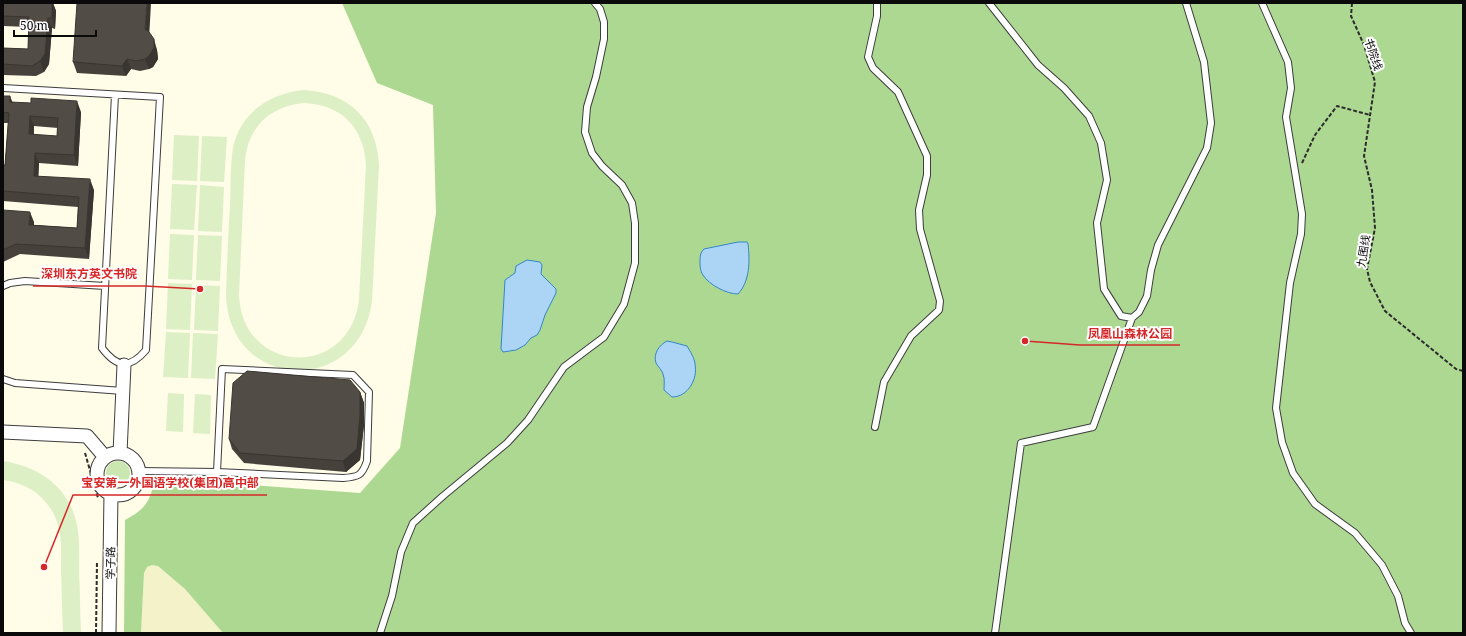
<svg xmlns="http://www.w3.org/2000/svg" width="1466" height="636" font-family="'Noto Serif','Noto Sans SC',serif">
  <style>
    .farmland { fill: #f3f2c8 }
    .green { fill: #cae7b2 }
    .forest { fill: #add892 }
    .pitch { fill: #ddefc4; fill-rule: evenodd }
    .water { fill: #acd5f5; stroke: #3486cb }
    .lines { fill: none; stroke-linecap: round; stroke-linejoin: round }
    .lane-casing { stroke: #3d3d3d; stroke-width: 8 }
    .street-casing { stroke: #3d3d3d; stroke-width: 15 }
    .path { stroke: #2c2c2c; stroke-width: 2; stroke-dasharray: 4 2; stroke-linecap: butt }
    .lane { stroke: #fff; stroke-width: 6 }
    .street { stroke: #fff; stroke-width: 13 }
    .wall { fill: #47413c; fill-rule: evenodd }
    .shaded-wall { fill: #393531 }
    .building { fill: #524c46; stroke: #393531; fill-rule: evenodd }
    .labels { text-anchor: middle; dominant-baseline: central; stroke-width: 4; stroke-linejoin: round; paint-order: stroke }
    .street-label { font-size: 11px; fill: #0a0a0a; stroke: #fff }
    .leader { fill: none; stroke: #d62828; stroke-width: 1.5 }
    .callout-dot { fill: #d62828; stroke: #fff; stroke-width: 1.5 }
    .callout-label { font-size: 12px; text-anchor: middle; font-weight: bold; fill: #d62828; stroke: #fff; stroke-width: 4; stroke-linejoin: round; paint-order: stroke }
  </style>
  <rect width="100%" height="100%" fill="#fffce7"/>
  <path class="farmland" d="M152,565L158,566L185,589L223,633H141L144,573L147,567Z"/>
  <path class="green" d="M106 473a12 12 0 1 1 24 0a12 12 0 1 1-24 0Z"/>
  <path class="forest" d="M342,3H1463V633H223L185,589L158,566L152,565L147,567L144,573L141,633H124L125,520C144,510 152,501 154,478L360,493L400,448L436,213L433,105L377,83Z"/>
  <path class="pitch" d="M303,90C348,92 377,119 379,165L372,301C360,397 229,392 226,295C227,265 228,236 230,206C231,187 230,167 233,148C240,113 269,94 303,90ZM303,103C341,104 364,127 366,165L359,300C349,380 242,375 239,295L245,160C249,126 269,107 303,103Z
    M174,135L199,136L197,181L172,180Z
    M202,136L227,137L224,182L200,181Z
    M172,184L197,185L194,230L170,229Z
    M200,185L224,187L222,232L198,231Z
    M170,234L194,235L192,280L168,279Z
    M198,235L222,236L220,281L196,280Z
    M168,283L192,284L190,330L166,329Z
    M196,285L220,286L218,331L194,330Z
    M166,332L190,333L188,378L163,377Z
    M193,333L218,334L215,379L191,378Z
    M168,393L184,394L183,432L166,431Z
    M195,394L211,395L210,434L193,433Z
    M3,461C40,467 69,487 77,525C80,540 79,556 79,571C80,592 80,612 81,633H63C62,613 62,592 61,572C61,558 62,542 59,529C53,501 30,483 3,480Z"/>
  <path class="water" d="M738,242H747L748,244C750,261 750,281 738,294C727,294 709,285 703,275C700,271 700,265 700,260C700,255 701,252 704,249Z
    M527,260L540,262L542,265L541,274L556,289V293L545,315L540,330L537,335L531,338L525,345L516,350L503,352L501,349L505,280L515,273L516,266Z
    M667,341L672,342L687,346C690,351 695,359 695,364C698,379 688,397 672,397L664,390C664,385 665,379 663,374C662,370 658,367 656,363C653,354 659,345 667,341Z"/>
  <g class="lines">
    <defs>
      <path id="lane" d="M989,3L1038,65L1064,88L1089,116L1101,143L1107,180L1097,223L1104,289L1121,316L1132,318L1139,312L1147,296L1151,270L1158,245L1207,148L1211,123L1204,62L1186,3
        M1262,3L1288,62L1291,88L1286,117L1302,214L1301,234L1290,283L1276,408L1282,442L1293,473L1315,504L1355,533L1382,565L1398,596L1405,623L1411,633
        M3,88L160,97L146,350C130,369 117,368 102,348L115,95
        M3,286L10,283L25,281L105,286
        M3,379L15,383L123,391
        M875,427L884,382L911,336L939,310L940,301L920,229L919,210L927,175V156L898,92L873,68L868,57L877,16V3
        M139,471L217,472L343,478C358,477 362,476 367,461L369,392L353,375L222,369L217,472
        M380,633L392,596L401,552L413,523L443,496L507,443L528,420L564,367L604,337L624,304L635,263V223L632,203L622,185L602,166L592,153L585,132L587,107L596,77L604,39V22L600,9L595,3
        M995,633L1021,443L1093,427L1132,318"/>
      <path id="street" d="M3,432L87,436L105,457
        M120,453L124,365
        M97 474a21 21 0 1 1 42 0a21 21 0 1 1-42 0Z
        M109,633L111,493"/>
    </defs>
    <use href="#lane" class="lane-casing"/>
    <use href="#street" class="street-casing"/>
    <path class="path" d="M1352,3L1351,16L1364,45L1375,82L1364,156L1372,190L1375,228L1367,269L1370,282L1385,311L1456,369L1463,371
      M1302,163L1315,135L1337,106L1370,115
      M85,453L98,498
      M96,633L97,561"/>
    <use href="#lane" class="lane"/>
    <use href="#street" class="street"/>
  </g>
  <path class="wall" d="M3,3H53L56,11L55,29L52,28L49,64L44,72L36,76L3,75V48L28,49L29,27L3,26Z
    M149,32L157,50L158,59L153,67L149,69L140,71L131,69L126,76L77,73L73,62Z
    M3,96L12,102L81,112L78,166L39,163L38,176L94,190L89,259L20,254L3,262V210L34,222V225L77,228L78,207L3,201V165H5L8,123H3ZM34,126L58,128L57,136L34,135Z
    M360,392L364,403V425L360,460L346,472L244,463L232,449L229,439Z"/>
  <path class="shaded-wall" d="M52,3H53L56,11L55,29L52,18Z
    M147,3H151L149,39L145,29Z
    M48,18L52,28L49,64L44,72L40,61Z
    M154,39L157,50L158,59L153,67L149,69L145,59Z
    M127,59L131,69L126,76L122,66Z
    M10,96L14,106L10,102Z
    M77,101L81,112L78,166L74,155Z
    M30,116L34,126L33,145L29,134Z
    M35,153L39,163L38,186L34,176Z
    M90,179L94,190L89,259L85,248Z
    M30,212L34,222L33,235L29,225Z
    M360,392L364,403V425L360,460L346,472L343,461Z"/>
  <path class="building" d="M3,3H52V18H48L45,54L40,61L32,66L3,64V48L28,49L29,17L3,16Z
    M77,3H147L145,29L149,32L154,39V48L149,56L145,59L136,61L127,59L122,66L73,62Z
    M3,96H10V102L31,103V98L77,101L74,155L35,153L34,176L90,179L85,248L16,244L3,250V210L30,212L29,225L77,228L79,197L3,191V165H5L9,113L3,112ZM30,116L58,118L57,136L29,134Z
    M247,371L350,380L360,392V414L357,449L343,461L240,453L229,439L233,383Z"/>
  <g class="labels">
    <g class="street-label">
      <text transform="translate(1374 54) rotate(71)">书院线</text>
      <text transform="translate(1363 251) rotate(-81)">九围线</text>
      <text transform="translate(110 563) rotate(-89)">学子路</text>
    </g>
  </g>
  <path class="leader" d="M200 289L145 286H33M1025 341L1080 345H1180M44 567L73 495H267"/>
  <g class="callout-dot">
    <circle cx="200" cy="289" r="4"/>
    <circle cx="1025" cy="341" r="4"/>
    <circle cx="44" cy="567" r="4"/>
  </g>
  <g class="callout-label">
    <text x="89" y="278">深圳东方英文书院</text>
    <text x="1130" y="338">凤凰山森林公园</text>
    <text x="170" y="487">宝安第一外国语学校(集团)高中部</text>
  </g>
  <rect width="1466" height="636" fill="none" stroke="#0a0a0a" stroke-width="8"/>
  <path d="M14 30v6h82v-6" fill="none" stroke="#0a0a0a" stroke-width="2"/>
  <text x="20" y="30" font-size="12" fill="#0a0a0a" stroke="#ffffff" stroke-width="3" paint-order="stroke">50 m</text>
</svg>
